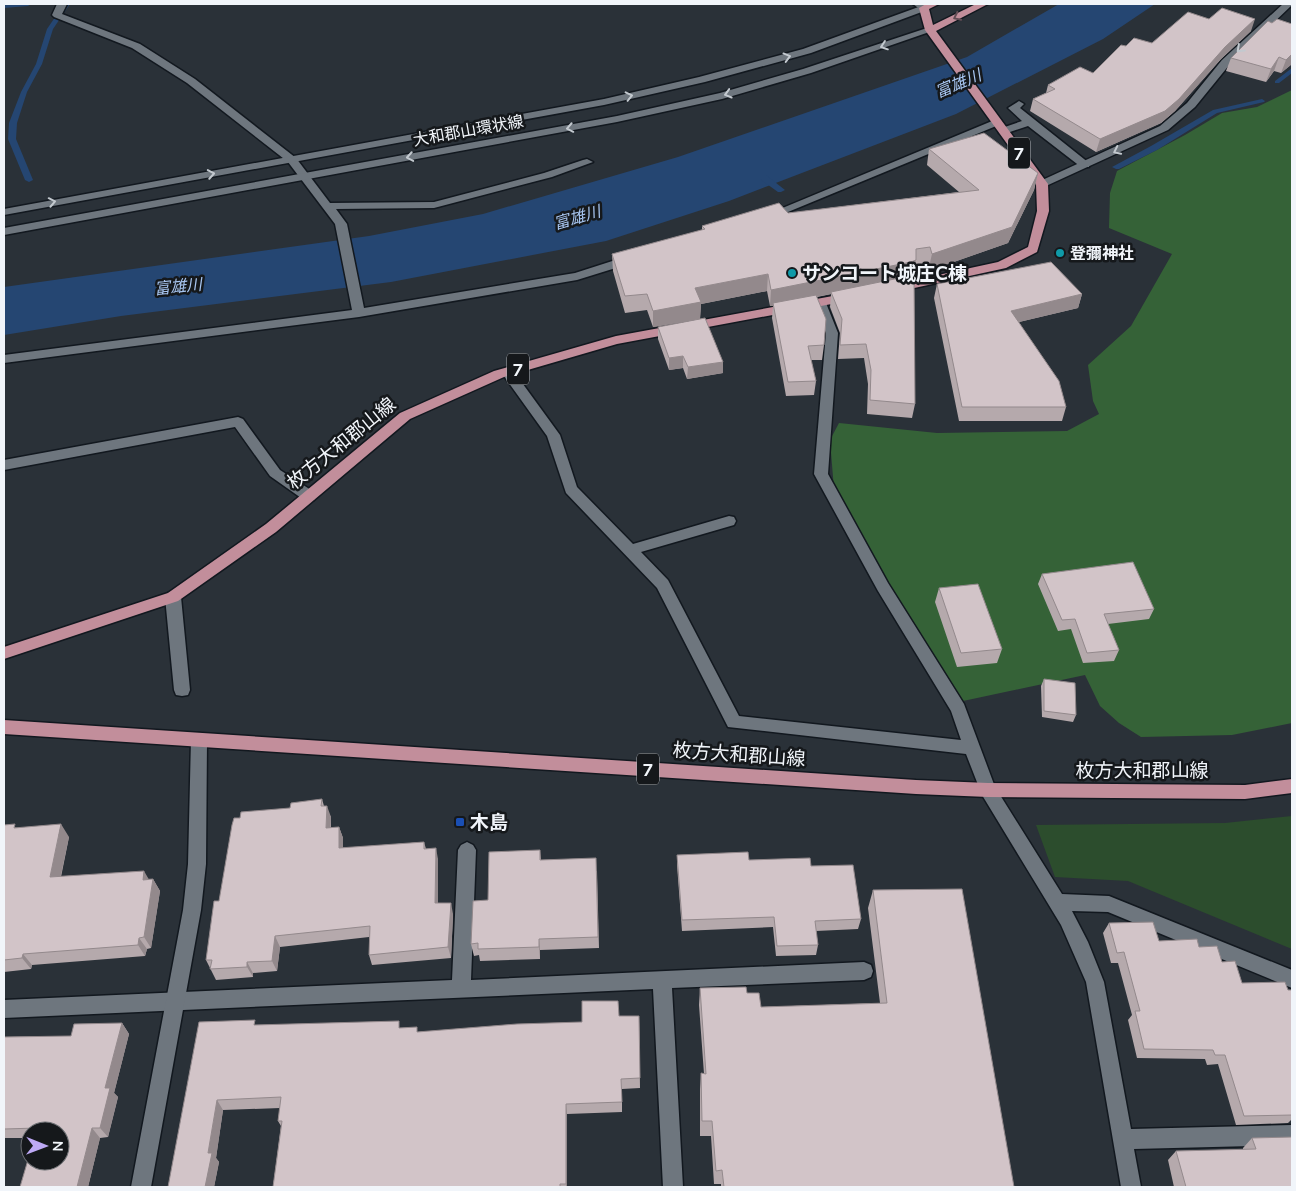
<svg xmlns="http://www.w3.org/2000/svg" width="1296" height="1191" font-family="Mulish,'Noto Sans JP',sans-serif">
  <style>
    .green { fill: #2c4d2d }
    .forest { fill: #356237 }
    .water { fill: #254672 }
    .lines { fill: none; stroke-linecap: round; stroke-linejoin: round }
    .stream { fill: #254672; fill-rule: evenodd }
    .lane-casing { stroke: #12181f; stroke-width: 3 }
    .street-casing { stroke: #12181f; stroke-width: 3 }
    .secondary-casing { stroke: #12181f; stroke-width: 3 }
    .primary-casing { stroke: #12181f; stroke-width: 3 }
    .lane { fill: #6e767e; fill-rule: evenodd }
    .street { fill: #6e767e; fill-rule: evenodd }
    .secondary { fill: #6e767e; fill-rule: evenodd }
    .primary { fill: #c28e9b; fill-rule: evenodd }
    .wall { fill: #b5a9ac }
    .shaded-wall { fill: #93898c }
    .building { fill: #d2c4c8; stroke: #93898c }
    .oneway { stroke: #634d55 }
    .oneway2 { stroke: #c3c9cf }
    .culture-dot { fill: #0f9aa8; stroke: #15181b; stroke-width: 2 }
    .transit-dot { fill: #1a4fb4; stroke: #15181b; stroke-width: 2 }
    .labels { text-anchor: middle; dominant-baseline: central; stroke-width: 5; stroke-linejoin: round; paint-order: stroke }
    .far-water-label { font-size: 16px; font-style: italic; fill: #a8c6f1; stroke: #15181b }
    .far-street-label { font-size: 16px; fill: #f1f5fa; stroke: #15181b }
    .far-poi-label { font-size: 16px; font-weight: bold; fill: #f1f5fa; stroke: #15181b; text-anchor: start }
    .shield { fill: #15181b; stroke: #afb3b7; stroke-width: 1 }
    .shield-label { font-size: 18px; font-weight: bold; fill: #f1f5fa }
    .poi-label { font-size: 19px; font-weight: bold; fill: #f1f5fa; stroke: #15181b; text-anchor: start }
    .street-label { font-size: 19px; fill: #f1f5fa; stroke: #15181b }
  </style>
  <rect width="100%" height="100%" fill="#2a3138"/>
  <path class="green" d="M1292,816V949L1128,881L1055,877L1036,825L1225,823Z"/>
  <path class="forest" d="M1292,90V723L1232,735L1141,737L1119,723L1100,706L1085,675L963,701L903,607L834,489L830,440L839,423L937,433L1067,431L1099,414L1093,401L1088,365L1131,326L1172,254L1109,228L1110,193L1117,171L1185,135L1222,113L1257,107Z"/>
  <path class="water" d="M1059,4H1155L1103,39L956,114L729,201L606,241L391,282L121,316L4,335V287L369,236L483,214L678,157L967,57Z"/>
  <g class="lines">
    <path class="stream" d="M4,4H31L28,6L4,8Z
      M64,4H70L53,29L42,64L27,92L17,123L16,139L33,180L29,182L25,180L8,139L9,123L21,92L36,64L47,29Z
      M1292,68V73L1279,83H1275V81Z
      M1262,99L1265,101L1264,102L1217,113L1157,150L1119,169H1116L1112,167L1151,146L1213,110Z
      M760,175H766L785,190L781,192H778L760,179Z"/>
    <defs>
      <path id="lane" d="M1019,101L1024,104L1020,108L1089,163V167H1081L1028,126L1007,133H999V129L1022,121L1008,108Z"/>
      <path id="street" d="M57,4H67L62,14L140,44L195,79L296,158L330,203L434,202L544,173L583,160L587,159L593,162L552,177L434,208L336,209L347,224L364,308L575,273L631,255L637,259L635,262L577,280L359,317L4,363V355L352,310L335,224L288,162L187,83L132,48L54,17L52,15Z
        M913,4H924L929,8L921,10Z
        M1283,4L1292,5L1230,64L1195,107L1168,130L1046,186H1038V182L1160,126L1187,103L1222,60Z
        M997,119L1001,120V124L771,219L767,220L761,217Z
        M820,299L826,303L838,333L828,474L888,583L964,704L995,787L1062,894L1109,896L1292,970V988L1108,912L1072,911L1088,942L1104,982L1131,1129L1292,1125V1145L1134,1149L1141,1187H1121L1086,982L1061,925L982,795L966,754L728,727L657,588L566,493L547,436L501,372L507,368L512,369L560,435L577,487L633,544L729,516L734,517L736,521L734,525L641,552L668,580L739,716L961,740L951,711L878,591L814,474L826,333L814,303Z
        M238,417L243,419L280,470L314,492L316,496L314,500H304L270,476L235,427L4,470V460Z
        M173,591L178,593L181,597L190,690L188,695L182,696L176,695L174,690L165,597L168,593Z
        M467,842L473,845L476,850L471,980L864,962L871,965L873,971L871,977L864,980L672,988L683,1187H663L653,989L4,1018V1000L452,980L458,850L461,845Z"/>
      <path id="secondary" d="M924,5L929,8L927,10L811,53L705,82L604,105L4,215V209L604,99L699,77L803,49Z
        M927,28L935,30L811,73L722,99L617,122L4,235V228L617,116L720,93L803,69Z
        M199,733L205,735L207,740L206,864L201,910L151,1187H131L183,910L188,864L191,740L193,735Z"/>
      <path id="primary" d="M926,4H939L929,9L933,25L976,4H988L936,31L1048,184L1049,211L1037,252L1006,268L896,292L890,288L892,285L998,262L1028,247L1037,211L1036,184L925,30L919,8Z
        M849,293L853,294L855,297L853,300L617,344L504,377L410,419L276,532L178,601L4,659V647L168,593L266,524L400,413L494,371L616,336Z
        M4,720L916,780L988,783L1245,785L1292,779V793L1245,799L988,797L916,794L4,734Z"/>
    </defs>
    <use href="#lane" class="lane-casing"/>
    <use href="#street" class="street-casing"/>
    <use href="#secondary" class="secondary-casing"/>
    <use href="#primary" class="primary-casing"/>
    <use href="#lane" class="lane"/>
    <use href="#street" class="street"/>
    <use href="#secondary" class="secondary"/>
    <use href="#primary" class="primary"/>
  </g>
  <path class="wall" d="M1209,19L1251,31L1221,59L1175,111L1161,123L1096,152L1030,111L1033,99L1046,93L1048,85L1093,73L1126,46L1152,43Z
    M1268,21L1292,64L1281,73L1274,71L1266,82L1226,71L1231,58Z
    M929,149L1038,173L1034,190L1008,243L928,271L927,264L915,265L913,276L915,404L912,418L867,414L868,384L864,358L838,359L840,333L830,307L831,294L817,297L824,345L822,360H811L816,381L814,395L786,396L772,318L773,306H770L767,291L701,304L700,319L653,327L647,310L625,313L613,271L612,254L702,230V226L788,213L959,192L927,165Z
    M937,284L1082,294L1078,308L1019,322L1066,407L1062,421H959L934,298Z
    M658,327L723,362V373L687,379L683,368L669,370L658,339Z
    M1042,574L1154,609L1149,619L1108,624L1119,650L1114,661L1083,663L1071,629L1058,631L1038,584Z
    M939,588L1002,649L997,663L957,667L935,602Z
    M1044,679L1076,715L1073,722L1042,717L1041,686Z
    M322,799L324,806L331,817V828L339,827L343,838V848L424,842L426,849L438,859V903L453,914L451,958L372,965L369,955V937L280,947L277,971L253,973V977L216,980L206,960L219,901L240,818L290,808Z
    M4,825L17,828L69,837L61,877L153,879L160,891L151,948L147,949L145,956L32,965L31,969L4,972Z
    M540,850L541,860L597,871L599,948L540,950V959L480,961L479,955L474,956L471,944L488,900Z
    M677,855L749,860L811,866L861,919L858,929L816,931L818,945L816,955L776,956L773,927L682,931L677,865Z
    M873,890L1014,1187H721V1184H714L711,1136H700V1089L701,1073L704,1074L699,1005L700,988L747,993L761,1007L880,1003L868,908Z
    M1109,923L1159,941L1199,947L1222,962L1242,983L1288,990H1292V1119L1288,1123L1236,1125L1218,1064L1207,1065L1205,1059L1137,1058L1128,1020L1132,1015L1118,963H1111L1103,933Z
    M619,1016H639L640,1088L622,1089V1112L567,1114V1187H273L281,1126L278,1121L280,1108L223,1110L216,1158L219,1162L214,1187H168L257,1025L401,1028L418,1032L582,1022Z
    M122,1023L129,1034L114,1093L118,1097L108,1137L100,1138L88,1187H20L60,1131H30V1138H4V1037L71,1036Z
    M1252,1138L1292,1187H1174L1168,1160L1176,1151L1243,1150V1148Z"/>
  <path class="shaded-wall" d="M1255,19L1251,31L1221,59L1175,111L1161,123L1096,152L1100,139Z
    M1292,54V64L1281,73L1286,60Z
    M1279,57L1274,71L1266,82L1271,69Z
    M1038,173L1034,190L1008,243L928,271L932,254Z
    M916,260L913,277L831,292V294L773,305V303V306H770L771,290Z
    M768,274L767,291L701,304L700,319L653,327V311L695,288Z
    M1082,294L1078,308L1007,325L1011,311Z
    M683,356V368L669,370V358Z
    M723,362V373L687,379L688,367Z
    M327,806L331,817L330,840L326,828Z
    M61,824L69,837L58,889L50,877Z
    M339,827L343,838V860L339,848Z
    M436,848L438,859V914L435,903Z
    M144,871L151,883L143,880Z
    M153,879L160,891L151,948L144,937Z
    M451,903L453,914L451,958L448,947Z
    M275,936L280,947L277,971L272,961Z
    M139,938L147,949L145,956L138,945Z
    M539,939L540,950V959L539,947Z
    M23,954L32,965L31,969L22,958Z
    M247,962L253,973V977L247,967Z
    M122,1023L129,1034L114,1093L118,1097L108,1137L100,1128L105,1088Z
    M217,1100L223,1110L216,1158L219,1162L214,1187H205L208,1153Z
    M566,1104L567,1114V1187H566Z
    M92,1128L100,1138L88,1187H77Z"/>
  <path class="building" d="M1222,8L1255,19L1225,47L1179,99L1165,111L1100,139L1033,99L1055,89L1048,85L1080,67L1093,73L1121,45L1126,46L1134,38L1152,43L1188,12L1209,19Z
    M1277,19L1292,24V54L1286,60L1279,57L1271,69L1231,58L1268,21L1272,23Z
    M984,133L1038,173L1012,227L932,254L930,247L916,249V260L911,262L771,290L768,274L695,288L701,302L653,311L647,294L625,296L612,254L705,229L702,226L779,203L788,213L979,190L929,149Z
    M1051,262L1082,294L1011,311L1059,381L1066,407H962L937,284Z
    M914,275L915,404L870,400L871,370L866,344L840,345L842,319L831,292Z
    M816,295L826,319L824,345L808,346L816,381L788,382L773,303Z
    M705,318L723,362L688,367L683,356L669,358L658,327Z
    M1133,562L1154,609L1104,614L1119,650L1087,653L1075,619L1062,620L1042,574Z
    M978,584L1002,649L961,653L939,588Z
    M1044,679L1075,683L1076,715L1044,711Z
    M322,799L321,806H327L326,828L339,827V848L424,842V849L436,848L435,903H451L448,947L369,955L370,926L275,936L272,961L247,962V967L210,969L212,960H206L214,901H219L232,825L234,818H240L241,812L290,808L291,803Z
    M15,824L14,828L61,824L50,877L144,871L143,880L153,879L144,937L139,938L138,945L23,954L22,958L4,960V825Z
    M540,850V860L596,858L598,937L539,939V947L478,949V943L471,944L473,901L488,900L489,852Z
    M748,852L749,860L810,858L811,866L853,865L861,919L815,921L818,945L777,946L774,917L682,920L677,855Z
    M962,889L1014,1187H724L722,1170L716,1171L712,1121H702L701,1073L706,1074L700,988L746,987L747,993H759L761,1007L887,1003L873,890Z
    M1153,922L1159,941L1197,939L1199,947L1217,946L1222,962L1235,961L1242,983L1285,982L1288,990H1292V1115L1244,1116L1225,1055H1215L1213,1050L1144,1049L1135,1011H1140L1124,952L1117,953L1109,923Z
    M582,1001H618L619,1016H639L640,1078L621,1079L622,1102L566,1104V1184H560V1187H273L282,1121H278L281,1097L217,1100L208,1153H212L205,1187H168L199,1022L255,1020L254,1025L399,1021V1028L417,1027V1032L517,1024L582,1022Z
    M122,1023L105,1088H110L100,1128H92L77,1187H20L30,1153V1161H60V1131H36L37,1128L4,1129V1037L71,1036L74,1024Z
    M1292,1137V1187H1186L1176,1151L1256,1149L1252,1138Z"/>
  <defs><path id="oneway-chevron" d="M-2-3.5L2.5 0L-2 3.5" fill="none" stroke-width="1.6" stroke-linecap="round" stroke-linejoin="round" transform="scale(1.25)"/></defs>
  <use class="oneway" href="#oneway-chevron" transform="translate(957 17) rotate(154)"/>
  <g class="oneway2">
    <use href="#oneway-chevron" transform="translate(884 46) rotate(161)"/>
    <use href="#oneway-chevron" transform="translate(1240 49) rotate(137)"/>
    <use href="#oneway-chevron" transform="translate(787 57) rotate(-15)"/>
    <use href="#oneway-chevron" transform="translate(728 94) rotate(164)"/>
    <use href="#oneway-chevron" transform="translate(629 96) rotate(-13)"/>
    <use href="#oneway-chevron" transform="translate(570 128) rotate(169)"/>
    <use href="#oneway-chevron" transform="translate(1117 151) rotate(154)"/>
    <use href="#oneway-chevron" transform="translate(410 157) rotate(170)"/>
    <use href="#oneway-chevron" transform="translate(211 174) rotate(-10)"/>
    <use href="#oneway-chevron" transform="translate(52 202) rotate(-11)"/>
  </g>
  <g class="culture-dot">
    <circle cx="1060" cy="253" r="5"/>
    <circle cx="792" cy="273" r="5"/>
  </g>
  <rect class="transit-dot" x="455" y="817" width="10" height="10" rx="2.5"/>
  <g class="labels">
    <g class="far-water-label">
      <text transform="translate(958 83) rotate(-23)">富雄川</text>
      <text transform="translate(577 217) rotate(-16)">富雄川</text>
      <text transform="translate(178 286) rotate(-6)">富雄川</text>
    </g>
    <g class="far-street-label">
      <text transform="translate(468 130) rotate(-10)">大和郡山環状線</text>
    </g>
    <g class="far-poi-label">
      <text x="1070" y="253">登彌神社</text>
    </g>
    <g class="shield">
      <rect x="1008" y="137.5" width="22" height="31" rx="4"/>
      <rect x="507" y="353.5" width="22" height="31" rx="4"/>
      <rect x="637" y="753.5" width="22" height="31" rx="4"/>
    </g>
    <g class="shield-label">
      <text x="1019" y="153">7</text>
      <text x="518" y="369">7</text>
      <text x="648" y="769">7</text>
    </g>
    <g class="poi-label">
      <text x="802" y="273">サンコート城庄C棟</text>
      <text x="470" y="822">木島</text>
    </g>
    <g class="street-label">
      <text transform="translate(341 443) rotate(-39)">枚方大和郡山線</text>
      <text transform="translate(739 754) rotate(4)">枚方大和郡山線</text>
      <text x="1142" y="770">枚方大和郡山線</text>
    </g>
  </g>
  <rect width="1296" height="1191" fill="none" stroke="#f1f5fa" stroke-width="10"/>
  <g transform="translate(45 1146) rotate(91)"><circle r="24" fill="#15181b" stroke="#6d7074"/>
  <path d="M0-4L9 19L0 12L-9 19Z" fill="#bda9f5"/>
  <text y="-8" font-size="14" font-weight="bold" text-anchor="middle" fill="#f1f5fa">N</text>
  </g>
</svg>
